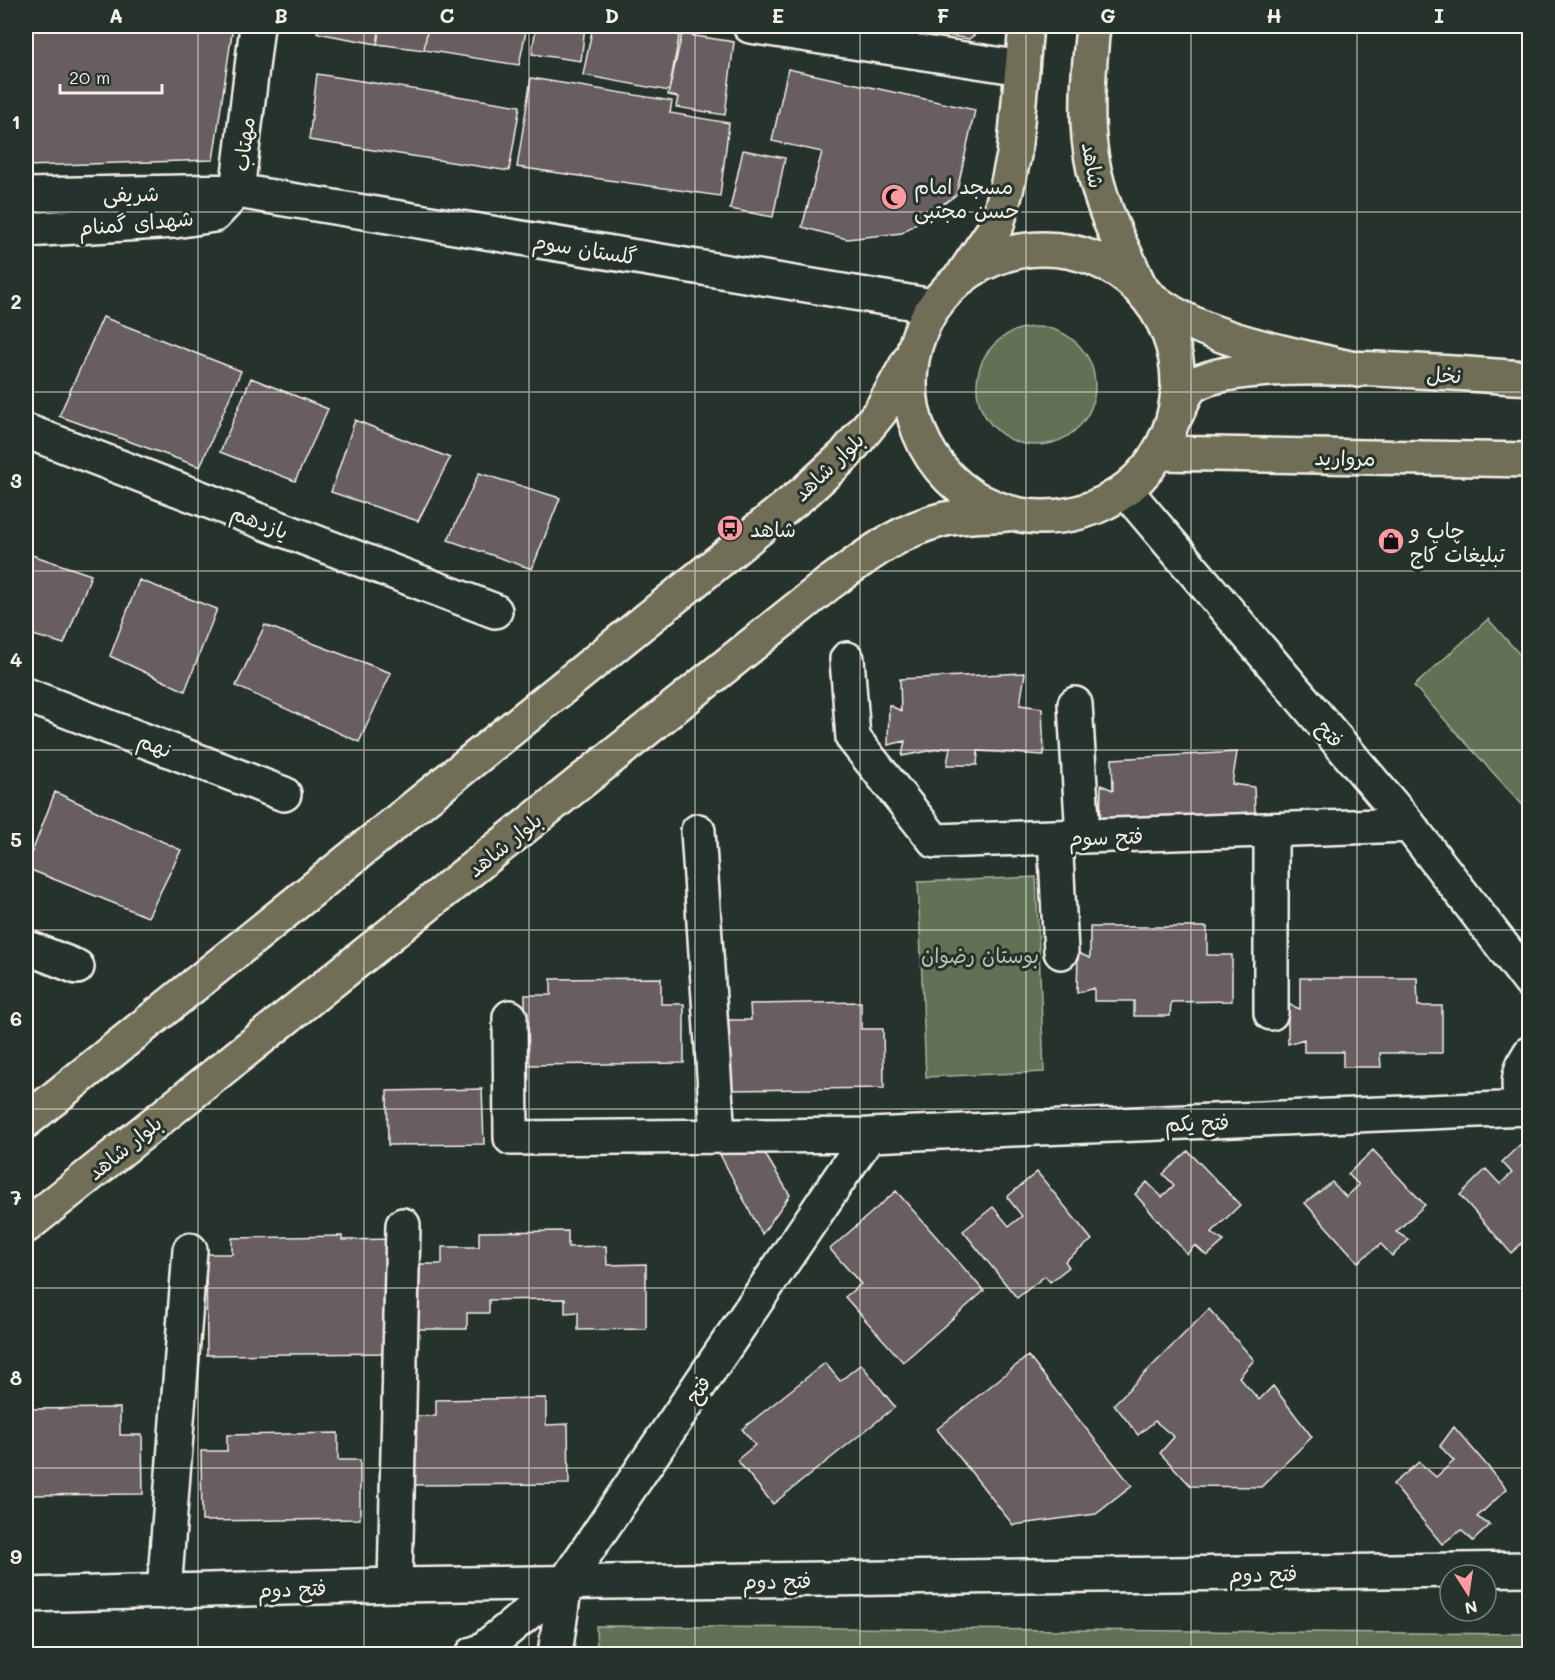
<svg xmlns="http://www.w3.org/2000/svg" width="1555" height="1680" font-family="Mali,'Playpen Sans Arabic',sans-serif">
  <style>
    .green { fill: #607154; stroke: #aab19e; stroke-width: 1.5 }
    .building { fill: #675d60; stroke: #f4f1e8; stroke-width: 1.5 }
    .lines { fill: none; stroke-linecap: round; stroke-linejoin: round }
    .minor-casing { stroke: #f4f1e8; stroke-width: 38 }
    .major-casing { stroke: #f4f1e8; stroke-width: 38 }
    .minor { stroke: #26332d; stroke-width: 33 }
    .major { stroke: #716e59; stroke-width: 33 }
    .grid { fill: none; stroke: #f4f1e8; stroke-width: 1.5; stroke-opacity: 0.55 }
    .labels { text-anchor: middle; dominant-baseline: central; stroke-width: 6; stroke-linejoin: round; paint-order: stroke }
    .street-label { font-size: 21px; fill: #f4f1e8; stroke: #26332d }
    .poi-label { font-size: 21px; fill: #f4f1e8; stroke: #26332d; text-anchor: start }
    .park-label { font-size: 21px; fill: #b9bead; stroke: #26332d }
    .neatline { fill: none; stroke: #f4f1e8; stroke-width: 2 }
    .grid-label { font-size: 20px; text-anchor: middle; font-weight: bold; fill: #f4f1e8 }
  </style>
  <rect width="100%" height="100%" fill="#26332d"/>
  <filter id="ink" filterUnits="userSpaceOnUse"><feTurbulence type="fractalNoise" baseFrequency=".0167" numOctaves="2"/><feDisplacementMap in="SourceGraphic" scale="12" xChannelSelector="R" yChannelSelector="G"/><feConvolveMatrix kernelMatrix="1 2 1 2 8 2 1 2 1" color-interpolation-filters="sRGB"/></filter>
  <g filter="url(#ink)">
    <path class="green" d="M977 386a59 59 0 1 1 118 0a59 59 0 1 1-118 0Z
      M1488,619L1529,665V812L1414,686Z
      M1036,877L1044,1072L926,1077L918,882Z
      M596,1626L1529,1634L1530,1654H597Z"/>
    <path class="building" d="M26,26H233L213,160L26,166Z
      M319,26H380L377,44L317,33Z
      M380,26H428L424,50L377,44Z
      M428,26H527L519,65L424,50Z
      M536,26H585L581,61L532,54Z
      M593,26H681L669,91L583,75Z
      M909,26H941V33L908,28Z
      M942,26H986L969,39L940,34Z
      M682,34L734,42L725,115L676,107L678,97L668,95Z
      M788,69L975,110L956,195L902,233L847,239L802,227L822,152L772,141Z
      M317,74L520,106L509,171L309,140Z
      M531,78L672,101L670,113L729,123L720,196L517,167Z
      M743,150L785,158L773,217L730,209Z
      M103,317L241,371L200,467L59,416Z
      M251,378L328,409L295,481L220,452Z
      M355,420L450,458L418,521L331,492Z
      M479,473L560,498L532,569L448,540Z
      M26,553L91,575L64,644L26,633Z
      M139,580L217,609L185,691L110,656Z
      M265,625L391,673L359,742L236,686Z
      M1025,673L1020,705L1042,708L1044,755L978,751L977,765H947L950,747L902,756L905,741L888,745L889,705L901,711L900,679Z
      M1237,752L1232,784L1254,787L1256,834L1100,825L1101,785L1113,790L1112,759Z
      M55,792L181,850L148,917L26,868Z
      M1090,927H1207V955H1232V1001L1171,1002L1170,1016H1134V1001H1094V988L1077,993L1078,953L1090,958Z
      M661,978V1004H684V1063L526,1065L525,995H551V979Z
      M1300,978H1417L1418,1006H1442V1053H1380L1381,1067H1343V1052H1304V1039L1288,1044V1004L1300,1009Z
      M861,1002V1029H883L884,1088L726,1090L725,1020H751L750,1004Z
      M482,1089L484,1144L388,1145L387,1091Z
      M1527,1138L1530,1141V1236L1511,1253L1460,1195L1486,1169L1500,1184L1512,1173L1502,1162Z
      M759,1144L790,1195L762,1234L715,1145Z
      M1373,1150L1425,1205L1396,1232L1409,1240L1392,1256L1381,1244L1358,1262L1305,1203L1332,1182L1346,1197L1359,1185L1348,1174Z
      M1188,1151L1240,1205L1211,1233L1224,1241L1207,1256L1195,1245L1187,1254L1135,1194L1147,1182L1162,1197L1174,1185L1163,1174Z
      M1037,1172L1092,1240L1065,1261L1069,1267L1050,1282L1045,1276L1017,1298L963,1231L993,1207L1009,1226L1022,1216L1007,1197Z
      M896,1191L984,1291L903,1362L845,1297L861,1284L830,1249Z
      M568,1231V1247L606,1246L607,1265L646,1264V1329L578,1330V1312L565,1313V1299L489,1300V1313H467V1329H405L404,1264H442V1247H479V1232Z
      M342,1236V1240L393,1239L394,1353L207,1355L206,1254H232V1238Z
      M1209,1309L1254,1360L1239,1377L1259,1400L1273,1386L1312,1437L1261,1487L1191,1486L1160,1453L1174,1437L1155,1421L1138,1435L1114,1404Z
      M1028,1356L1132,1486L1096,1514L1013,1525L937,1429Z
      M825,1363L840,1381L861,1364L895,1407L773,1504L737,1460L755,1445L742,1429Z
      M546,1398V1425L568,1424L569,1484L411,1485L410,1416H436V1400Z
      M120,1408V1435H142L143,1494L26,1495V1409Z
      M1454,1427L1507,1489L1477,1517L1490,1525L1473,1541L1461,1530L1442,1544L1393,1484L1419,1462L1436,1477L1454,1461L1440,1446Z
      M338,1433V1460H360V1519L202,1521L201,1451H227V1435Z"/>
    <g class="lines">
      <defs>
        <path id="minor" d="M750,26L1022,68
          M237,191L257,26
          M26,195L237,191L933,306
          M26,230L175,221L214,215L237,191
          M26,431L495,611
          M1126,491L1409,825L1530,982
          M847,659L853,738L935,841L1409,825
          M26,695L284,794
          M1075,704L1083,836
          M1271,830V1013
          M698,831L718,1136
          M1055,837L1061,952
          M26,947L77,967
          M510,1017L511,1138L869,1135L1526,1108
          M1530,1053C1517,1072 1514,1094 1530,1112
          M395,1585L403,1225
          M164,1592L190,1250
          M26,1595L395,1585L1530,1569
          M473,1654L481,1651L565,1583
          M555,1654L565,1583L869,1135"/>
        <path id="major" d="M1093,26C1084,120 1082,169 1126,256C1132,267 1138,288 1148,296C1202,341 1291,353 1358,370
          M910 383a134 134 0 1 1 268 0a134 134 0 1 1-268 0Z
          M965,272L997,225L1006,191L1014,155L1026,26
          M1176,415C1180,407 1185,393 1191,387C1235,352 1466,375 1530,378
          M1160,453L1530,460
          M26,1121L806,491L845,455L880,412L910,359
          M26,1226L828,584C864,558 897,531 941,520C962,515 986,516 1007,514"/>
      </defs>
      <use href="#minor" class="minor-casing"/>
      <use href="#major" class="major-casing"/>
      <use href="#minor" class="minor"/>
      <use href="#major" class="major"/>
    </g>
  </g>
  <path class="grid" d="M198,26V1654M364,26V1654M529,26V1654M695,26V1654M860,26V1654M1026,26V1654M1191,26V1654M1357,26V1654M26,212H1530M26,392H1530M26,571H1530M26,750H1530M26,930H1530M26,1109H1530M26,1288H1530M26,1468H1530"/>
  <defs>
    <symbol id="mosque-disc" viewBox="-11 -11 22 22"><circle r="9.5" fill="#ff9aa2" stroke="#26332d"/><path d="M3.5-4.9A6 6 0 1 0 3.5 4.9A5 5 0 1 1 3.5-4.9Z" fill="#111"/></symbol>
    <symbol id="bus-disc" viewBox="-11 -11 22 22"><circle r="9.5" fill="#ff9aa2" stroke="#26332d"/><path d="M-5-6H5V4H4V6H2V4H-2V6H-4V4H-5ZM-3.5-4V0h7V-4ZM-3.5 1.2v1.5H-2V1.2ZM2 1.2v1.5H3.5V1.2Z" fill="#111"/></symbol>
    <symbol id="shop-disc" viewBox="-11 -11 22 22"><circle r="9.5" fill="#ff9aa2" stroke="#26332d"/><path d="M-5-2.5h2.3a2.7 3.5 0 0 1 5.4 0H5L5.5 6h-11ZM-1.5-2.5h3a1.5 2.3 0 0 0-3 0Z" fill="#111"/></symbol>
  </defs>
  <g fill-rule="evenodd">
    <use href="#mosque-disc" x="879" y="182" width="30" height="30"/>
    <use href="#bus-disc" x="715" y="513" width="30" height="30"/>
    <use href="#shop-disc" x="1376" y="526" width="30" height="30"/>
  </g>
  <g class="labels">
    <g class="street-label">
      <text transform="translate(243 144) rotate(-83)">مهتاب</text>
      <text transform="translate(1094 165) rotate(80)">شاهد</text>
      <text transform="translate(131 193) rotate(-1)">شریفی</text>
      <text transform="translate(136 222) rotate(-5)">شهدای گمنام</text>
      <text transform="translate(585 248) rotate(9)">گلستان سوم</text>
      <text transform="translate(1444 374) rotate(3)">نخل</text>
      <text transform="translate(1345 457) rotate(1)">مروارید</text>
      <text transform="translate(828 466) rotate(-44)">بلوار شاهد</text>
      <text transform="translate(260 521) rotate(21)">یازدهم</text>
      <text transform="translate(1331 733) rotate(50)">فتح</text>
      <text transform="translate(155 744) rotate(21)">نهم</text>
      <text transform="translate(1106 836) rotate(-2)">فتح سوم</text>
      <text transform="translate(504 844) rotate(-39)">بلوار شاهد</text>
      <text transform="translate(1197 1122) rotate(-2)">فتح یکم</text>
      <text transform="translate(124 1147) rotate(-39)">بلوار شاهد</text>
      <text transform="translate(697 1389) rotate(-56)">فتح</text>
      <text transform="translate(1263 1573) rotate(-1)">فتح دوم</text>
      <text transform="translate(777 1580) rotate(-1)">فتح دوم</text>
      <text transform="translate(292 1588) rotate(-2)">فتح دوم</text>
    </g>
    <g class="poi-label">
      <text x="914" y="185">مسجد امام<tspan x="914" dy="24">حسن مجتبی</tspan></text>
      <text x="750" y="528">شاهد</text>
      <text x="1410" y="529">چاپ و<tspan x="1410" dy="24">تبلیغات کاج</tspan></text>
    </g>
    <g class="park-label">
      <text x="980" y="954">بوستان رضوان</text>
    </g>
  </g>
  <rect width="1555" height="1680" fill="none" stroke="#26332d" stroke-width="66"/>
  <g transform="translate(1468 1593) rotate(168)"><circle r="28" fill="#26332d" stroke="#787f78" stroke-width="1.5"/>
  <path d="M0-4.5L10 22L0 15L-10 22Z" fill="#ff9aa2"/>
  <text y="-9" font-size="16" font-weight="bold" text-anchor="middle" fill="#f4f1e8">N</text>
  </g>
  <path d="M60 84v9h102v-9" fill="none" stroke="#f4f1e8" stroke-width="3"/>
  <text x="69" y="84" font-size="18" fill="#f4f1e8" stroke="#26332d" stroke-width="4.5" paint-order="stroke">20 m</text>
  <rect x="33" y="33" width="1489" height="1614" class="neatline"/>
  <g class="grid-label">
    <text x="116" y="23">A</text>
    <text x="281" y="23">B</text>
    <text x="447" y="23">C</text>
    <text x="612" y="23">D</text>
    <text x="778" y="23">E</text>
    <text x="943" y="23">F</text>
    <text x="1108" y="23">G</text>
    <text x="1274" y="23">H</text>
    <text x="1439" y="23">I</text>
    <text x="16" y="129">1</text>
    <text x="16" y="309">2</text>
    <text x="16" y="488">3</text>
    <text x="16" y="667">4</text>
    <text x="16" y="847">5</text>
    <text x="16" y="1026">6</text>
    <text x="16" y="1205">7</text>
    <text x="16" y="1385">8</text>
    <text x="16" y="1564">9</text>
  </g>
</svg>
